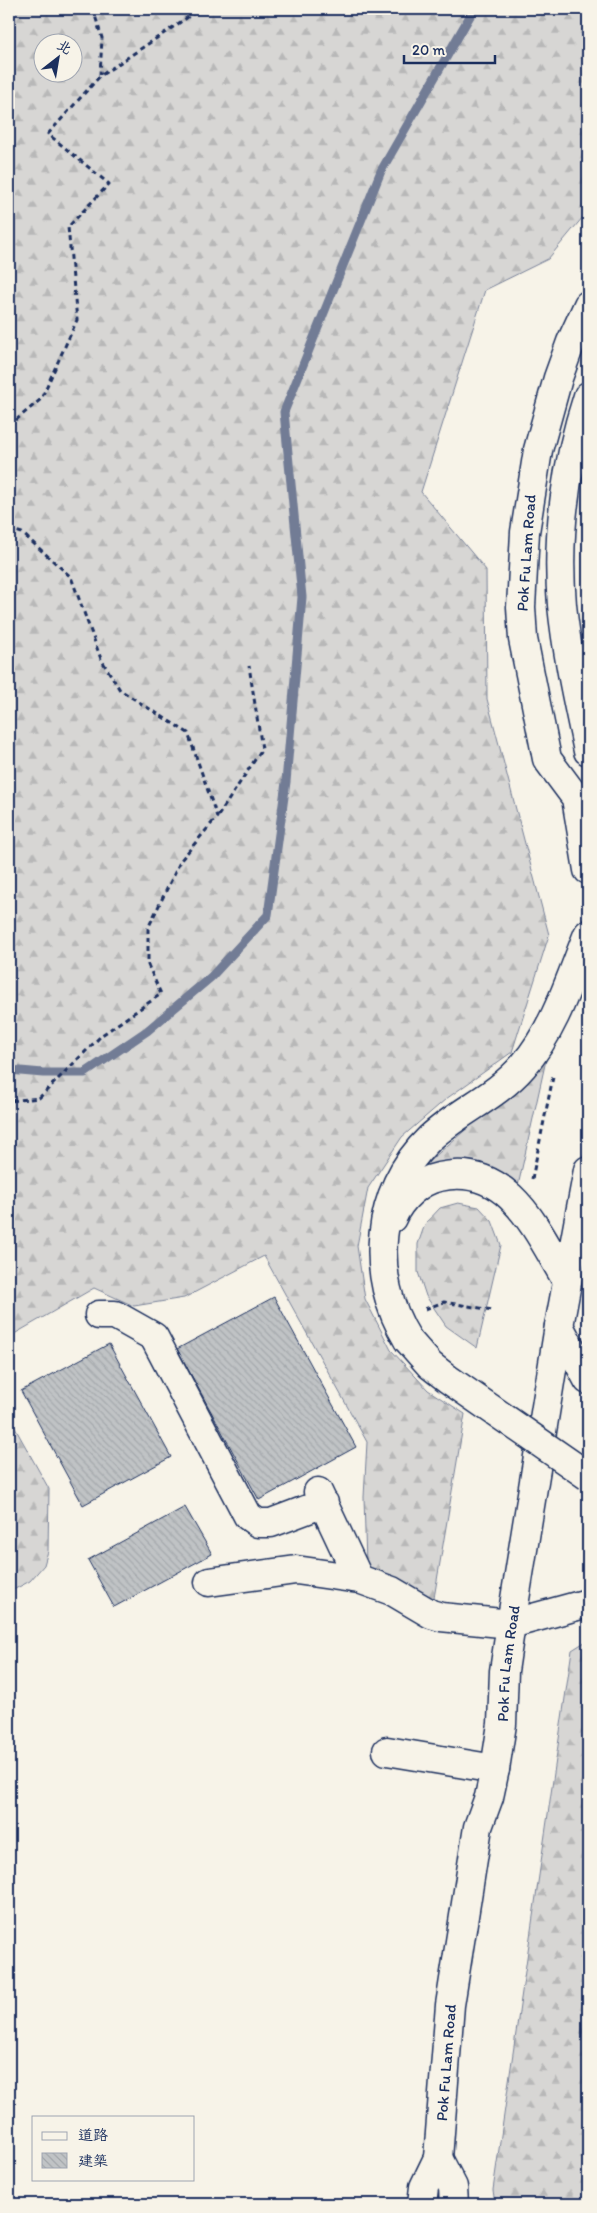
<svg xmlns="http://www.w3.org/2000/svg" width="597" height="2213" font-family="Itim,'LXGW WenKai TC',sans-serif">
  <style>
    .forest { fill: url(#forest-firs); stroke: #798299; fill-rule: evenodd }
    .lines { fill: none; stroke-linecap: round; stroke-linejoin: round }
    .stream { stroke: #727c95; stroke-width: 9 }
    .building { fill: url(#building-back-hatch); stroke: #1b2f5e }
    .minor-casing { stroke: #1b2f5e; stroke-width: 31 }
    .major-casing { stroke: #1b2f5e; stroke-width: 31 }
    .path { stroke: #1b2f5e; stroke-width: 3; stroke-dasharray: 5 4; stroke-linecap: butt }
    .minor { stroke: #f7f3e8; stroke-width: 28 }
    .major { stroke: #f7f3e8; stroke-width: 28 }
    .major-bridge-casing { stroke: #1b2f5e; stroke-width: 31; stroke-linecap: butt }
    .major-bridge { stroke: #f7f3e8; stroke-width: 28 }
    .labels { text-anchor: middle; dominant-baseline: central; stroke-width: 4.5; stroke-linejoin: round; paint-order: stroke }
    .street-label { font-size: 16px; fill: #1b2f5e; stroke: #f7f3e8 }
  </style>
  <defs>
    <pattern id="forest-firs" width="22" height="20" patternUnits="userSpaceOnUse" patternTransform="scale(1.25)"><rect width="22" height="20" fill="#d7d6d4"/><path d="M5 1l3.5 6h-7zM16 11l3.5 6h-7z" fill="#b8b8b8"/></pattern>
    <pattern id="building-back-hatch" width="6" height="6" patternUnits="userSpaceOnUse" patternTransform="scale(1.25)"><rect width="6" height="6" fill="#c0c3c5"/><path d="M-1 5l2 2M0 0l6 6M5-1l2 2" fill="none" stroke="#a4a8ac"/></pattern>
  </defs>
  <rect width="100%" height="100%" fill="#f7f3e8"/>
  <filter id="ink" filterUnits="userSpaceOnUse"><feTurbulence type="fractalNoise" baseFrequency=".02" numOctaves="2"/><feDisplacementMap in="SourceGraphic" scale="10" xChannelSelector="R" yChannelSelector="G"/><feConvolveMatrix kernelMatrix="1 2 1 2 8 2 1 2 1" color-interpolation-filters="sRGB"/></filter>
  <g filter="url(#ink)">
    <path class="forest" d="M9,9H588V211L548,259L485,290L421,492L486,570L487,699L549,935L512,1052L446,1099L402,1137L368,1188L357,1246L365,1299L391,1350L428,1390L465,1414L433,1604L366,1565L364,1497L367,1442L264,1256L184,1298L134,1306L94,1288L9,1337ZM42,42H72V72H42Z
      M546,1060L518,1186C481,1153 463,1158 418,1171Z
      M458,1203L479,1207L492,1221L501,1245L477,1348L446,1326L426,1296L418,1272V1244L425,1224L440,1208Z
      M9,1417L49,1489L48,1551L44,1565L30,1581L15,1589H9Z
      M588,1640V2204H495L493,2190L572,1650Z"/>
    <g class="lines">
      <path class="stream" d="M9,1070L43,1073H85L147,1031L211,977L268,915L286,782L302,597L284,412L381,171L474,9"/>
    </g>
    <path class="building" d="M274,1297L356,1447L259,1500L177,1349Z
      M109,1344L171,1457L83,1505L21,1391Z
      M185,1507L212,1554L114,1607L88,1560Z"/>
    <g class="lines">
      <defs>
        <path id="minor" d="M99,1315H115L154,1337L248,1516L258,1523H271L324,1503
          M318,1492L359,1579
          M209,1582L296,1570L359,1579L392,1591L431,1614L441,1617L511,1624
          M387,1751L495,1769"/>
        <g id="major">
          <path d="M588,305L571,342L558,378L538,450L525,532L521,607L523,639L547,759L576,798L588,870"/>
          <path d="M588,396C566,463 556,536 562,605C567,655 578,703 588,751"/>
          <path d="M392,1218C400,1199 419,1181 439,1177C509,1161 538,1233 567,1281"/>
          <path d="M559,1326L588,1380"/>
          <path d="M408,1340C368,1276 375,1191 430,1138C459,1111 496,1097 523,1066C555,1029 570,979 588,934"/>
          <path d="M511,1624L588,1603"/>
          <path d="M438,2158L453,2187L454,2204"/>
          <path id="s1" d="M422,2204L424,2187L438,2158L450,2005L478,1827L489,1797L495,1769L502,1724L504,1671L511,1624L559,1326L588,1170"/>
        </g>
      </defs>
      <use href="#minor" class="minor-casing"/>
      <use href="#major" class="major-casing"/>
      <path class="path" d="M93,9L102,38L100,75
        M9,426L41,399L77,320L68,227L109,184L48,134L100,76L200,9
        M9,529L22,533L71,577L101,659L120,690L188,733L217,817L181,860L148,928V965L161,994L102,1035L39,1098L9,1101
        M218,816L262,749L249,666
        M532,1179L553,1077
        M425,1309L444,1302L492,1310"/>
      <use href="#minor" class="minor"/>
      <use href="#major" class="major"/>
      <defs>
        <path id="major-bridge" d="M408,1340L430,1365L448,1379L588,1476"/>
      </defs>
      <use href="#major-bridge" class="major-bridge-casing"/>
      <use href="#major-bridge" class="major-bridge"/>
    </g>
  </g>
  <g class="labels">
    <g class="street-label">
      <text transform="translate(526 553) rotate(-86)">Pok Fu Lam Road</text>
      <text stroke="none"><textPath href="#s1" startOffset="550">Pok Fu Lam Road</textPath></text>
      <text stroke="none"><textPath href="#s1" startOffset="145">Pok Fu Lam Road</textPath></text>
    </g>
  </g>
  <rect width="597" height="2213" fill="none" stroke="#f7f3e8" stroke-width="30"/>
  <rect x="15" y="15" width="567" height="2183" fill="none" stroke="#1b2f5e" stroke-width="2" filter="url(#ink)"/>
  <rect x="32" y="2116" width="162" height="65" fill="#f7f3e8" stroke="#9fa5b1"/>
  <rect x="42" y="2132" width="25" height="8" fill="#f7f3e8" stroke="#9fa5b1"/>
  <text x="78" y="2140" font-size="15" fill="#1b2f5e">道路</text>
  <rect x="42" y="2153" width="25" height="15" fill="url(#building-back-hatch)" stroke="#9fa5b1"/>
  <text x="78" y="2166" font-size="15" fill="#1b2f5e">建築</text>
  <g transform="translate(58 58) rotate(31)"><circle r="24" fill="#f7f3e8" stroke="#9fa5b1"/>
  <path d="M0-4L9 19L0 12L-9 19Z" fill="#1b2f5e"/>
  <text y="-8" font-size="14" font-weight="bold" text-anchor="middle" fill="#1b2f5e">北</text>
  </g>
  <path d="M404 55v8h91v-8" fill="none" stroke="#1b2f5e" stroke-width="2.5"/>
  <text x="412" y="55" font-size="15" fill="#1b2f5e" stroke="#f7f3e8" stroke-width="4" paint-order="stroke">20 m</text>
</svg>
